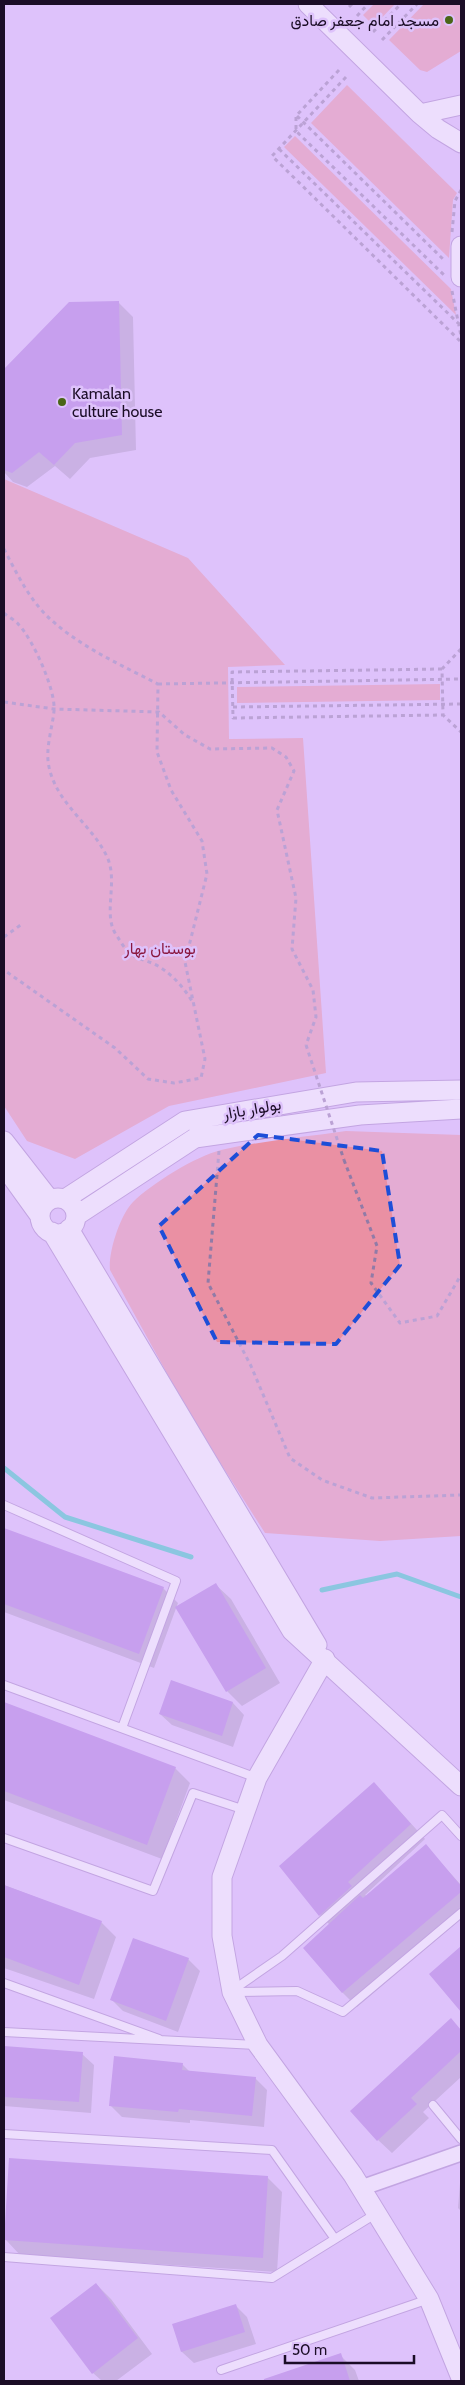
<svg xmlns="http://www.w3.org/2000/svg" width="465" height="2385" font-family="Cabin,Vazirmatn,sans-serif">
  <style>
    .green { fill: #ea90a3 }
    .shadow { fill: #0003 }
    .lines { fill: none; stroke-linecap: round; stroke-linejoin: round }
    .stream { stroke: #27cbbe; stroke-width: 5 }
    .building { fill: #ab74dd }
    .service-casing { stroke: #a280c3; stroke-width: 10 }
    .minor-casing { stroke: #a280c3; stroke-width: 18 }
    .tertiary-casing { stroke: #a280c3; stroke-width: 21 }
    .path { stroke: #917ba7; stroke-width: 3; stroke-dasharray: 4 4; stroke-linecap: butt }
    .service { stroke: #fff; stroke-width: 8 }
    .minor { stroke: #fff; stroke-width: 15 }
    .tertiary { stroke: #fff; stroke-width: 19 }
    .path-bridge { stroke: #917ba7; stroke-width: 3; stroke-dasharray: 4 4; stroke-linecap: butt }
    .marked { fill: none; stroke: #1d4ed8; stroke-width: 4; stroke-dasharray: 10 6; stroke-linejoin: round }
    .poi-dot { fill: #4a6516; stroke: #dec2fb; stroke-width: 2 }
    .labels { text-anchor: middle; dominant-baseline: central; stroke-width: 5; stroke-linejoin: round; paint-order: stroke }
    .poi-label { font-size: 16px; fill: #1b0d26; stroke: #dec2fb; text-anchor: end }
    .park-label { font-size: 16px; fill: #8a173f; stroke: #dec2fb }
    .street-label { font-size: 16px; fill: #1b0d26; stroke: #dec2fb }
  </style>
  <rect width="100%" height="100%" fill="#dec2fb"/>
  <path class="green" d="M374,4H395L374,26L363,15Z
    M424,4H461V51L427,72L420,70L389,40Z
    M347,85L457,193L453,200L449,258L311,123Z
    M295,136L451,289L456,315L284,147Z
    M4,479L188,558L285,665L228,667L229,739L303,738L326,1073L169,1106L75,1159L27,1141L4,1106Z
    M440,684V700L237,703V687Z
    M346,1131L461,1135V1536L380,1541L265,1533L191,1417L110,1270C108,1253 120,1215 133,1202C151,1184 196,1156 221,1150C261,1141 304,1137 346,1131Z"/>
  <path class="shadow" d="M118,302L133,317L136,450L90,458L70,479L55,466L27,487L13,482L4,472V371L69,303Z
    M4,1529L163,1588L178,1603L154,1668L4,1612Z
    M216,1585L231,1599L280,1683L242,1706L227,1691Z
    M172,1682L233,1703L244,1715L233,1747L172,1725L160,1714Z
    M4,1704L175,1768L190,1783L162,1859L4,1800Z
    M389,1799L425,1839L365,1895L367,1896L426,1846L461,1885V1919L357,2007L342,1992L329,1924L320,1915Z
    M4,1885L101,1922L116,1937L94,1999L4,1968Z
    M461,1948V2009L431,1974Z
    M188,1959L200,1971L178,2032L123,2011L111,1999Z
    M451,2020L461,2031V2077L423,2112L429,2118L392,2153L378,2140Z
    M4,2047L82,2054L94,2065L91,2113L4,2106Z
    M182,2064L190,2072L255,2078L267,2090L264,2127L190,2120V2123L122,2117L110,2105Z
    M461,2170V2211L458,2208Z
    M267,2177L282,2192L277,2272L20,2255L6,2240Z
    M461,2270V2297L460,2295Z
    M96,2284L111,2299L152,2354L116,2381H102L93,2373Z
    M235,2305L247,2317L256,2344L194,2363L182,2352L173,2325Z
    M340,2355L355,2370L359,2381H260Z"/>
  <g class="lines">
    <path class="stream" d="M4,1468L65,1517L191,1557
      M322,1590L397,1574L461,1597"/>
  </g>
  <path class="building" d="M119,301L122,435L75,443L54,465L39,452L12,473L4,470V369L69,302Z
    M4,1528L164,1587L139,1654L4,1604Z
    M216,1583L266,1668L226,1692L175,1607Z
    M171,1680L233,1702L222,1736L159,1714Z
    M4,1702L176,1767L147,1845L4,1791Z
    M374,1782L411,1824L348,1882L352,1886L319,1916L279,1866Z
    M426,1844L461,1886V1892L342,1993L303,1948L360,1895L363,1898Z
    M4,1885L102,1921L79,1985L4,1957Z
    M133,1938L189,1958L166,2021L110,2000Z
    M461,1946V2012L429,1974Z
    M451,2018L461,2030V2051L411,2098L417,2104L377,2141L350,2111Z
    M4,2046L83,2052L79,2102L4,2097Z
    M114,2056L183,2063L182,2070L256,2077L252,2116L179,2109L178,2112L109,2106Z
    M9,2158L268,2176L263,2258L4,2240Z
    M96,2283L138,2338L92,2374L50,2318Z
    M236,2304L245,2332L181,2352L172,2324Z
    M341,2353L350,2381H264V2379Z"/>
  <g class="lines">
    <defs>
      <path id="service" d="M4,1505L176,1581L122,1728
        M4,1685L257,1778
        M4,1838L153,1891L193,1793L245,1810
        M4,1983L159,2039
        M233,1990L282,1956L442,1815L461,1836
        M234,1992L297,1991L343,2012L461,1913
        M4,2032L256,2045
        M433,2105L461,2139
        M4,2134L272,2150L335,2239
        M4,2257L272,2278L377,2213
        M221,2370L429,2299"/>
      <path id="minor" d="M361,2188L461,2153"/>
      <path id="tertiary" d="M308,4L420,114L438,129L461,143
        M420,114L461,105
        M461,246V277
        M4,1141L50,1200
        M4,1166L40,1216
        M40 1216a18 18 0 1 1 36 0a18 18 0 1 1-36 0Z
        M65,1199L185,1121L356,1092L461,1090
        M76,1216L195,1138L360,1115L461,1109
        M69,1229L317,1645
        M52,1232L292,1631L461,1786
        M325,1659L257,1778L222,1877V1936L232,1992L258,2045L353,2175L429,2299L461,2378"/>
    </defs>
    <use href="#service" class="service-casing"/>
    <use href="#minor" class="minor-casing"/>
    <use href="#tertiary" class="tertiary-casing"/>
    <path class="path" d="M349,7L352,4
      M357,16L368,4
      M373,32L401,4
      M382,40L417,4
      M339,70L296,116V131L444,275
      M346,77L272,156L461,342
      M297,116L444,260
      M279,149L459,324
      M452,232L455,201L461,190
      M452,291L461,336
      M4,549C16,572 28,597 47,616C78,646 121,665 158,684L157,752L171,790L202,841L207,874L185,962L205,1059L201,1078L174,1083L148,1079L115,1048L4,970
      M4,613C8,617 15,620 19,625C33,640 56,690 54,711C52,730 45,749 49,767C57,805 94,826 108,859C118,884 102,916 117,936C121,942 125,950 131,954C139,960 150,961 158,966C173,975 183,987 192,1001
      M461,649L442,669L443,715L461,732
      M442,669L232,672L233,718L443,715
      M158,684L461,679
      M4,702L54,709L159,712L185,735L210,749L272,748L286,757L294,771L277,810L296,898L292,949L313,990L316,1017L306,1045
      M233,707L461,704
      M4,937L22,924
      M219,1151L208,1283L251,1366L290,1458L322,1480L372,1498L461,1495
      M344,1160L377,1246L371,1283L400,1323L437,1316L461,1275"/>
    <use href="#service" class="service"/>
    <use href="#minor" class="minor"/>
    <use href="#tertiary" class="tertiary"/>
    <path class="path-bridge" d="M306,1045L344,1160"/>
  </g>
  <path d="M0 0H465V2385H0ZM258,1135L382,1151L400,1265L336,1344L217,1342L159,1226Z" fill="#dec2fb" fill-opacity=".55" fill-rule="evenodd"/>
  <path class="marked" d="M258,1135L382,1151L400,1265L336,1344L217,1342L159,1226Z"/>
  <g class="poi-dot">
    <circle cx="449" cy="20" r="5"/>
    <circle cx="62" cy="402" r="5"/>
  </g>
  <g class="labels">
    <g class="poi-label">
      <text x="439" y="20">مسجد امام جعفر صادق</text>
      <text x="72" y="393" text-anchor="start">Kamalan<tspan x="72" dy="18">culture house</tspan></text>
    </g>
    <g class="park-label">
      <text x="160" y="948">بوستان بهار</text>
    </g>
    <g class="street-label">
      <text transform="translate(252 1109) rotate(-10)">بولوار بازار</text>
    </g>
  </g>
  <rect width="465" height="2385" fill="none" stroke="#1b0d26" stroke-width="10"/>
  <path d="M285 2355v8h129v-8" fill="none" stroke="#1b0d26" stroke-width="2.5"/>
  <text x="292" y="2355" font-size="15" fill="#1b0d26" stroke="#dec2fb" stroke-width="4" paint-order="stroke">50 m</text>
</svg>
